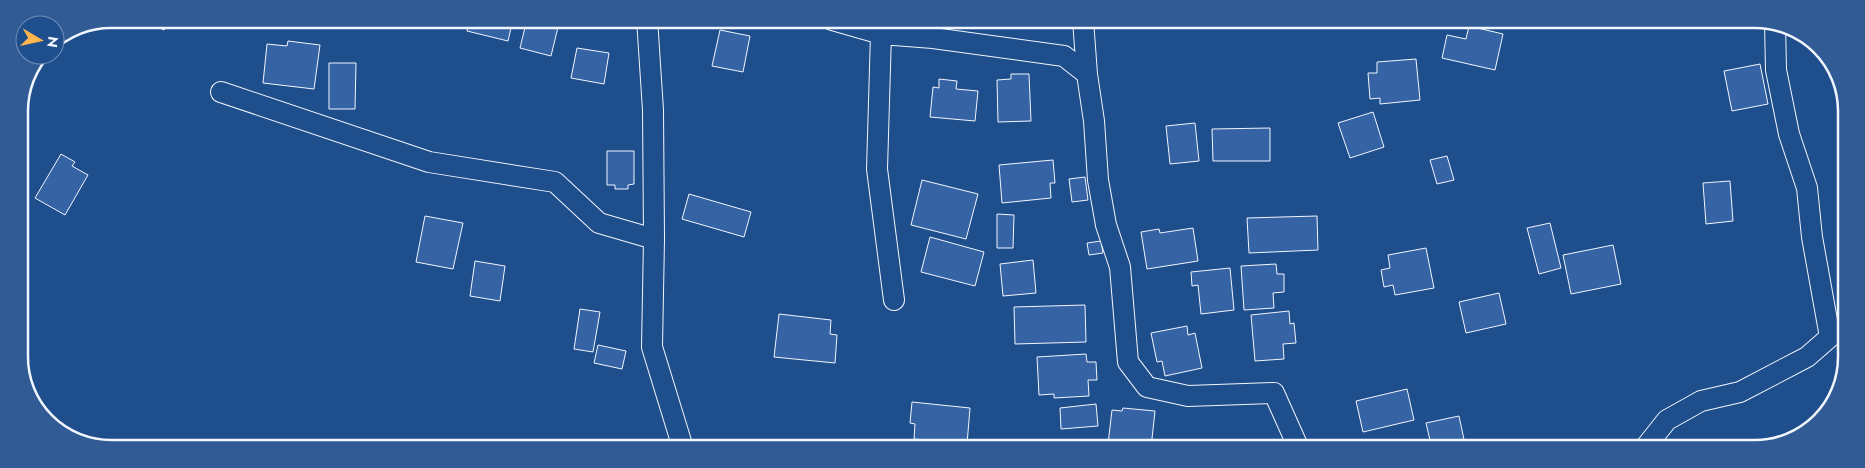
<svg xmlns="http://www.w3.org/2000/svg" width="1865" height="468" font-family="Jost,sans-serif">
  <style>
    .building { fill: #3563a3; stroke: #f2f6ff }
    .lines { fill: none; stroke-linecap: round; stroke-linejoin: round }
    .minor-casing { stroke: #f2f6ff; stroke-width: 22 }
    .minor { stroke: #1f4e8c; stroke-width: 20 }
    .rim { fill: none; stroke: #f2f6ff; stroke-width: 2.5 }
  </style>
  <rect width="100%" height="100%" fill="#1f4e8c"/>
  <path class="building" d="M141,19H169L164,30Z
    M470,19H513L508,41L467,31Z
    M527,19H560L551,56L520,48Z
    M1469,26L1503,34L1495,70L1442,58L1447,35L1466,39Z
    M720,30L750,36L743,72L712,66Z
    M288,41L320,45L314,89L263,83L267,44L287,46Z
    M577,48L609,53L604,84L571,78Z
    M1416,59L1420,100L1380,104V98L1370,99L1368,73H1377V62Z
    M329,63H356L355,109H329Z
    M1760,64L1768,104L1732,111L1724,71Z
    M1011,74H1029L1031,121L998,122L997,80L1011,79Z
    M939,79L957,81L956,89L978,91L975,121L930,117L933,87L939,88Z
    M1373,112L1384,147L1350,158L1338,123Z
    M1195,123L1199,161L1170,164L1166,126Z
    M1270,128V161H1213L1212,129Z
    M607,151H634V184L628,185V189H615V185H607Z
    M61,154L75,162L72,166L88,175L65,215L35,198Z
    M1447,156L1454,180L1437,184L1430,160Z
    M1053,160L1055,183H1050L1051,198L1002,203L999,165Z
    M1085,177L1088,200L1072,202L1069,179Z
    M922,180L978,194L966,239L911,225Z
    M1730,181L1733,221L1706,224L1703,183Z
    M689,194L751,212L744,237L682,219Z
    M997,214L1014,215L1013,248H997Z
    M425,216L463,223L453,269L416,262Z
    M1317,216L1318,250L1249,253L1247,218Z
    M1550,223L1561,268L1539,274L1527,228Z
    M1193,228L1198,261L1147,269L1141,232L1159,229L1160,233Z
    M930,237L984,252L975,286L921,272Z
    M1101,241L1103,253L1089,255L1087,243Z
    M1613,245L1621,284L1571,294L1563,255Z
    M1426,248L1434,288L1395,295L1393,285L1384,287L1381,270L1390,268L1388,255Z
    M1033,260L1036,293L1003,296L1000,264Z
    M475,261L505,266L500,301L470,296Z
    M1276,264L1277,274H1284V292L1273,293L1274,308L1244,310L1241,266Z
    M1230,268L1234,310L1201,314L1198,285L1192,286L1191,272Z
    M1499,293L1506,324L1466,333L1459,302Z
    M1085,305L1086,342L1015,344L1014,307Z
    M580,309L600,312L593,352L574,349Z
    M1289,311L1290,324L1294,323L1296,343L1283,344L1284,359L1255,361L1251,315Z
    M779,314L831,320L830,334L837,335L835,363L774,357Z
    M1187,326L1188,335L1195,333L1202,368L1165,376L1162,361L1157,362L1151,333Z
    M598,345L626,351L622,369L594,363Z
    M1086,354L1087,362H1096L1097,380H1088L1089,396L1054,398V394L1039,395L1037,357Z
    M1407,389L1414,420L1363,432L1356,401Z
    M912,402L970,408L967,444L914,439L915,424L910,423Z
    M1096,404L1098,426L1061,429L1060,408Z
    M1123,408L1155,411L1151,448L1108,444L1112,410L1122,411Z
    M1459,416L1466,449H1432L1426,423Z"/>
  <g class="lines">
    <defs>
      <path id="minor" d="M647,19L653,110L654,239L652,347L683,448
        M832,20L881,34L933,38L1064,56L1087,74
        M1083,20L1087,74L1094,121L1098,180L1106,225L1120,267L1128,362L1147,387L1188,396L1274,393L1299,449
        M881,34L877,169L894,300
        M221,92L429,162L555,182L599,223L654,239
        M1644,449L1667,420L1701,401L1740,392L1807,357L1830,337L1812,237L1807,188L1789,134L1776,70L1775,22"/>
    </defs>
    <use href="#minor" class="minor-casing"/>
    <use href="#minor" class="minor"/>
  </g>
  <path d="M0 0H1865V468H0ZM111 28H1755A83 83 0 0 1 1838 111V357A83 83 0 0 1 1755 440H111A83 83 0 0 1 28 357V111A83 83 0 0 1 111 28Z" fill="#305b95" fill-rule="evenodd"/>
  <path class="rim" d="M111 28H1755A83 83 0 0 1 1838 111V357A83 83 0 0 1 1755 440H111A83 83 0 0 1 28 357V111A83 83 0 0 1 111 28Z"/>
  <g transform="translate(40 40) rotate(99)"><circle r="24" fill="#1f4e8c" stroke="#7391ba"/>
  <path d="M0-4L9 19L0 12L-9 19Z" fill="#ffb74d"/>
  <text y="-8" font-size="14" font-weight="bold" text-anchor="middle" fill="#f2f6ff">N</text>
  </g>
</svg>
